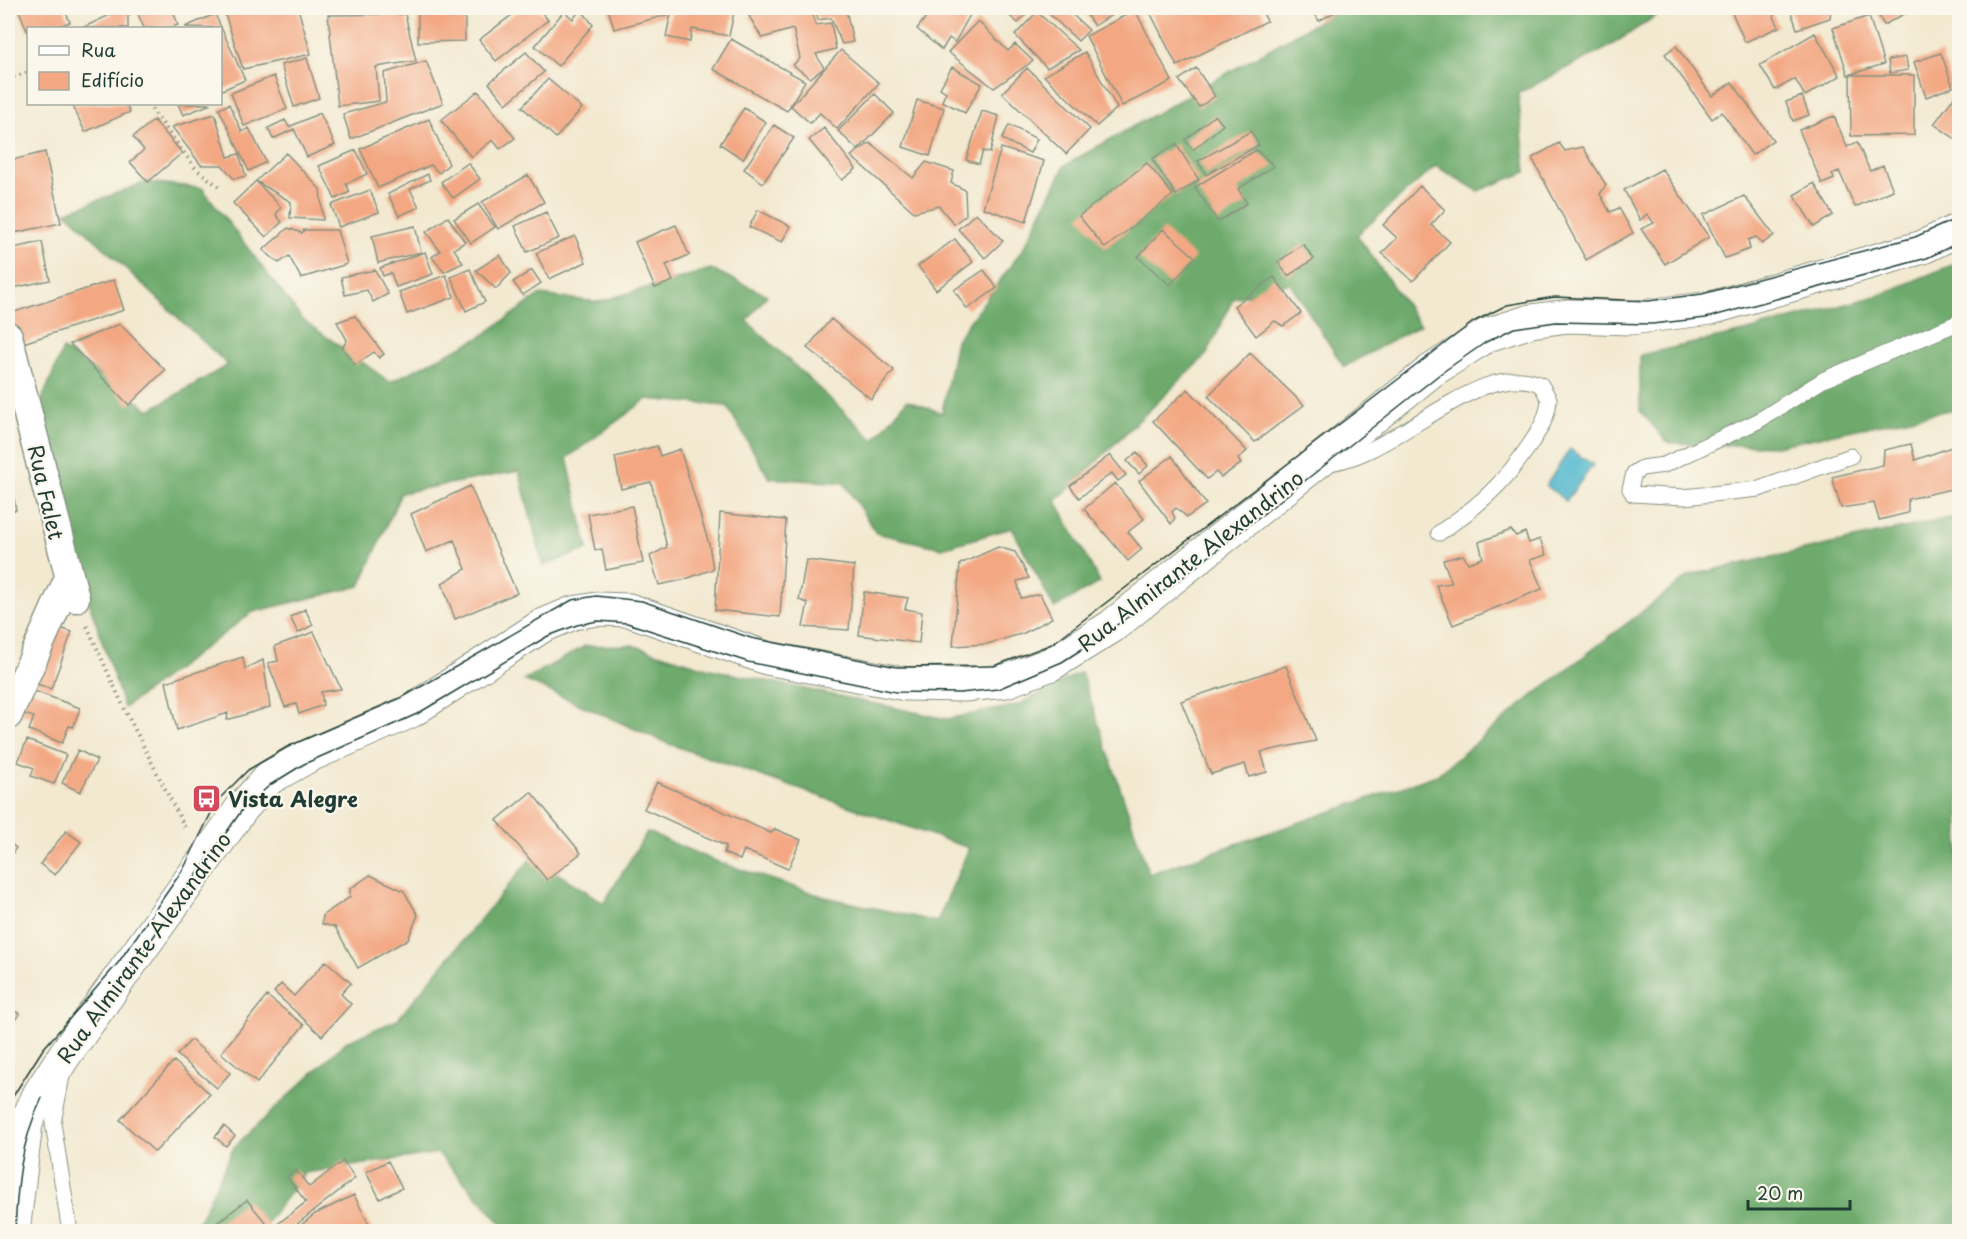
<svg xmlns="http://www.w3.org/2000/svg" width="1967" height="1239" font-family="'Playpen Sans',sans-serif">
  <style>
    .forest { fill: #6daa6c; stroke: #467450; stroke-width: 1.5 }
    .water { fill: #50b7ce; stroke: #387a81; stroke-width: 1.5 }
    .building { fill: #f3a883 }
    .lines { fill: none; stroke-linecap: round; stroke-linejoin: round }
    .lane-casing { stroke: #889382; stroke-width: 17 }
    .street-casing { stroke: #889382; stroke-width: 31 }
    .secondary-casing { stroke: #889382; stroke-width: 35 }
    .path { stroke: #889382; stroke-width: 4; stroke-dasharray: 1.5 4.5; stroke-linecap: butt }
    .lane { stroke: #fff; stroke-width: 15 }
    .street { stroke: #fff; stroke-width: 28 }
    .secondary { stroke: #fff; stroke-width: 33 }
    .tram { stroke: #1f3d34; stroke-width: 1.5 }
    .labels { text-anchor: middle; dominant-baseline: central; stroke-width: 4.5; stroke-linejoin: round; paint-order: stroke }
    .street-label { font-size: 21px; fill: #1f3d34; stroke: #fbf7ec }
    .poi-label { font-size: 21px; font-weight: bold; fill: #1f3d34; stroke: #fbf7ec; text-anchor: start }
  </style>
  <rect width="100%" height="100%" fill="#fbf7ec"/>
  <filter id="ink" filterUnits="userSpaceOnUse"><feTurbulence type="fractalNoise" baseFrequency=".0167" numOctaves="2"/><feDisplacementMap in="SourceGraphic" scale="12" xChannelSelector="R" yChannelSelector="G"/><feConvolveMatrix kernelMatrix="1 2 1 2 8 2 1 2 1" color-interpolation-filters="sRGB"/></filter>
  <filter id="wash" filterUnits="userSpaceOnUse"><feTurbulence type="fractalNoise" baseFrequency=".008" numOctaves="4" result="noise"/><feDisplacementMap in="SourceGraphic" scale="24" xChannelSelector="R" yChannelSelector="G"/><feGaussianBlur stdDeviation="1.35" result="paint"/><feColorMatrix in="noise" values="0 0 0 0 0 0 0 0 0 0 0 0 0 0 0 0 0 1.4 0 .05"/><feComposite in="paint" operator="in"/></filter>
  <g filter="url(#wash)">
    <rect width="100%" height="100%" fill="#f2e9d0"/>
    <path class="forest" d="M1342,8H1668L1607,48L1518,93L1526,172L1478,191L1436,166L1357,235L1420,325L1344,367L1290,283L1233,299L1207,354L1056,501L1100,582L1054,608L1012,528L942,548L876,533L844,483L769,478L727,406L647,399L567,458L588,549L543,566L519,471L401,493L360,586L253,612L124,708L31,426L63,349L150,410L228,365L66,212L146,182L202,188L302,319L390,382L479,338L540,295L598,302L711,269L767,295L747,321L874,440L907,400L942,413L956,340L1023,249L1065,165Z
      M1959,262V408L1776,446L1668,443L1640,411V355L1744,332L1877,296Z
      M1959,516V1231H508L438,1153L305,1173L260,1231L194,1232L234,1147L346,1042L397,1020L532,857L604,903L647,832L715,861L825,897L937,922L969,848L669,744L524,680L585,646L632,645L710,669L947,719L1018,705L1081,672L1149,874L1437,775L1532,696L1690,575Z"/>
    <path class="water" d="M1570,449L1593,465L1566,501L1546,485Z"/>
    <g id="blocks">
      <path class="building" d="M18,8H64L70,22L54,28H28V33Z
        M109,8H139L128,16V28H85L84,27L112,14Z
        M155,8H172L178,25L169,28H144L138,14Z
        M223,8H298L311,54L243,69Z
        M521,8H538L548,20L496,61L479,40Z
        M608,8H667V15L614,29Z
        M672,8H735L729,36L692,29L690,42L666,37Z
        M778,8H811L816,25L831,23L836,49L816,54L824,68L810,78L793,65L800,58L793,29L762,38L749,16Z
        M815,8H852L846,10L853,42L842,44L831,18L818,20Z
        M933,8H961L971,13L955,42L949,38L942,50L917,29Z
        M968,8H994L989,14Z
        M1000,8H1032L1018,23Z
        M1048,8H1065L1089,30L1078,41L1045,10Z
        M1082,8H1123L1094,26Z
        M1148,8H1260L1267,21L1177,66Z
        M1312,8H1342L1319,21Z
        M1730,8H1770L1779,27L1745,42Z
        M1790,8H1831L1830,18L1797,29Z
        M1874,8H1915L1884,25Z
        M581,9L593,25L558,66L535,46L564,11L573,19Z
        M418,10H465V41L418,42Z
        M1135,10L1172,81L1122,106L1086,36Z
        M1037,12L1079,50L1047,68L1015,35Z
        M215,14L245,80L220,91V28L185,27Z
        M405,14L416,61L376,67L379,101L338,106L328,15Z
        M1869,16L1884,64L1848,75L1833,28Z
        M978,21L1008,51L1015,44L1033,61L994,88L948,52Z
        M1815,33L1840,76L1805,96L1795,79L1775,90L1760,65Z
        M731,39L805,81L787,111L713,69Z
        M1676,46L1712,96L1732,82L1773,140L1752,155L1722,112L1712,119L1665,54Z
        M841,50L879,83L837,129L820,113L810,123L791,106Z
        M526,52L544,72L506,104L489,83Z
        M1085,52L1117,108L1097,126L1044,76Z
        M1941,53L1953,87L1926,97L1914,62Z
        M1906,57L1908,70L1890,73L1888,60Z
        M307,58L319,98L294,107L281,65Z
        M426,61L443,103L351,139L343,114L386,102L384,73Z
        M952,67L982,84L965,113L942,101L946,92L940,88Z
        M1027,68L1090,129L1066,154L1002,93Z
        M1196,68L1215,96L1199,107L1179,80Z
        M1850,75H1914V135L1851,136Z
        M274,76L287,109L244,126L231,93Z
        M548,79L582,108L556,138L522,107Z
        M1960,89V142L1934,124Z
        M478,91L515,138L500,149L493,140L471,157L441,120Z
        M875,94L894,113L858,150L838,131Z
        M1802,96L1809,115L1793,121L1786,102Z
        M917,100L944,108L930,156L903,147Z
        M72,104H126L130,112L85,132Z
        M178,104H211L183,115Z
        M229,104L242,132L249,128L266,162L249,171L219,109Z
        M744,108L766,122L743,159L720,144Z
        M982,111L999,116L990,153L983,151L979,164L966,160Z
        M320,113L335,145L307,157L294,129L273,139L268,128L285,120L289,127Z
        M215,114L228,157L239,154L246,176L234,179L222,165H201L172,127Z
        M1215,115L1223,125L1193,150L1185,140Z
        M1834,116L1847,147L1857,142L1870,171L1883,165L1893,190L1855,207L1839,171L1832,174L1834,179L1822,184L1799,130Z
        M429,119L449,164L439,173L431,165L378,188L360,149Z
        M154,120L182,153L148,182L130,162L144,150L133,137Z
        M774,125L794,138L763,183L744,169Z
        M1009,125L1037,139L1030,153L1002,139Z
        M824,128L856,169L842,180L809,140Z
        M1251,131L1259,145L1206,175L1198,161Z
        M870,143L913,178L926,162L954,171L951,183L965,190L966,215L954,224L939,206L914,212L851,156Z
        M1559,143L1565,151L1583,147L1606,185L1600,194L1610,212L1619,208L1633,233L1586,260L1532,158Z
        M1176,144L1199,180L1176,195L1152,159Z
        M1001,148L1044,161L1026,222L983,208Z
        M356,150L367,174L346,184L350,192L335,199L319,166Z
        M1256,150L1274,166L1238,189L1247,203L1218,222L1195,187Z
        M45,152L61,223L14,233L8,203V161Z
        M286,153L320,189L323,220L290,218L291,202L256,181Z
        M468,163L480,179L453,198L441,182Z
        M1147,163L1173,195L1105,248L1079,216Z
        M1662,169L1709,237L1665,264L1641,229L1654,223L1647,214L1640,220L1624,190Z
        M428,174L430,180L410,189L419,207L399,216L388,194Z
        M528,175L544,202L498,229L482,202Z
        M256,181L281,207L276,215L282,222L266,237L233,203Z
        M1814,183L1833,215L1814,227L1794,195Z
        M1420,186L1445,210L1431,225L1450,242L1413,281L1382,253L1397,238L1383,225Z
        M370,190L379,212L339,227L331,205Z
        M1744,196L1774,235L1762,244L1756,237L1748,240L1750,249L1725,258L1703,215Z
        M478,204L495,227L471,243L454,219Z
        M758,210L790,226L782,242L749,227Z
        M546,212L559,238L527,252L515,226Z
        M976,213L1003,241L985,258L958,229Z
        M448,217L465,242L454,249L463,263L444,272L432,257L440,251L426,232Z
        M676,225L689,255L666,265L673,281L655,288L635,242Z
        M415,226L421,252L378,263L372,236Z
        M288,228L302,233L304,230H337L347,264L301,278L289,256L279,263L263,250Z
        M1163,229L1195,257L1170,285L1138,257Z
        M575,236L586,262L549,279L536,253Z
        M955,239L973,262L936,290L918,266Z
        M42,242L50,280L8,289V249Z
        M1303,244L1314,259L1288,276L1278,262Z
        M425,252L433,274L396,287L391,273L383,276L380,268Z
        M500,255L511,273L496,289L476,270Z
        M470,269L485,302L466,311L451,277Z
        M375,270L388,294L373,302L367,290L345,295L341,277Z
        M532,270L541,283L523,295L513,282Z
        M984,270L997,288L967,309L954,290Z
        M446,275L454,297L407,314L399,292Z
        M1274,277L1301,313L1283,326L1275,321L1256,336L1234,306Z
        M114,280L124,310L14,346L8,324V314Z
        M355,316L384,354L379,358L374,352L355,365L342,348L347,340L337,322Z
        M831,319L894,370L871,399L807,348Z
        M120,324L165,370L129,405L70,344Z
        M1250,353L1304,405L1255,442L1208,396Z
        M1188,389L1247,451L1238,459L1241,464L1221,477L1216,472L1207,479L1153,421Z
        M1911,444L1915,460L1960,444V487L1908,499V513L1879,520L1874,503L1841,508L1832,477L1883,465L1884,450Z
        M657,446L660,456L680,449L709,544L713,569L683,580L659,585L650,556L667,547L651,482L621,489L615,457Z
        M1137,452L1148,466L1139,474L1127,461Z
        M1110,455L1126,475L1118,481L1112,473L1079,498L1070,486Z
        M1172,456L1206,504L1187,517L1176,508L1172,512L1175,518L1171,524L1139,481Z
        M8,466L16,510L8,511Z
        M1115,483L1144,519L1128,532L1142,549L1128,561L1084,509Z
        M470,486L517,593L455,619L442,583L466,569L454,540L426,552L411,514Z
        M632,506L643,563L606,570L602,549L595,550L588,514Z
        M720,513L786,520L780,617L715,610Z
        M1511,530L1516,536L1525,532L1529,543L1540,539L1546,555L1530,560L1542,589L1453,625L1436,585L1452,583L1443,560L1463,555L1468,563L1483,558L1479,542Z
        M998,547L1015,552L1029,578L1017,581L1021,598L1040,594L1052,618L1024,633L987,644L953,646L960,564Z
        M806,560L854,566L849,630L803,627L808,603L799,600Z
        M864,592L908,598L905,609L922,612L919,643L859,635Z
        M305,609L313,625L298,633L290,617Z
        M52,625L72,632L51,689L32,682Z
        M314,632L341,689L321,692L323,705L299,714L296,704L285,707L268,663L278,661L275,646Z
        M243,657L245,669L263,660L270,707L227,720L228,713L177,730L166,682Z
        M1286,666L1316,741L1261,752L1267,772L1249,777L1245,764L1211,774L1181,701Z
        M29,689L80,708L73,727L69,726L62,743L29,730L34,717L20,713Z
        M27,740L66,755L54,784L31,776L34,768L18,762Z
        M78,750L97,760L80,792L62,783Z
        M657,782L771,833L775,829L801,840L788,869L744,850L740,860L724,853L726,846L644,809Z
        M531,792L581,853L547,880L497,820Z
        M66,831L81,842L55,875L40,864Z
        M8,842L16,848L8,860Z
        M370,875L404,891L418,915L408,939L358,968L335,927L322,924L323,915L350,897V889Z
        M326,961L351,983L341,994L351,1004L322,1036L274,992L281,984L294,996Z
        M267,996L304,1025L257,1083L221,1053Z
        M8,1007L20,1014L8,1027Z
        M191,1040L230,1073L217,1088L177,1055Z
        M174,1061L210,1094L155,1152L120,1120Z
        M224,1126L235,1136L226,1146L215,1137Z
        M343,1161L355,1178L287,1232H224L217,1223L247,1200L271,1229L306,1202L287,1177L296,1170L309,1187Z
        M388,1161L402,1188L380,1199L366,1172Z
        M354,1195L373,1232H303L300,1226L315,1214Z"/>
    </g>
  </g>
  <g filter="url(#ink)">
    <use href="#blocks" fill-opacity="0" stroke="#889382" stroke-width="1.5"/>
    <g class="lines">
      <defs>
        <path id="lane" d="M1851,456L1759,489L1684,497L1633,494L1630,489L1634,473L1642,468L1664,465L1758,421L1823,380L1960,322
          M1325,463C1391,461 1481,355 1541,385L1549,399C1548,418 1539,431 1529,446C1502,486 1478,506 1439,533
          M62,1076L53,1123L70,1232"/>
        <path id="street" d="M8,336L75,598
          M8,715L68,580"/>
        <path id="secondary" d="M13,1232L26,1123L40,1093L66,1053L242,808L269,778L310,755L411,711L542,626L573,613L597,609L629,610L767,658L906,684L964,685L1006,681L1051,664L1111,627L1431,371L1487,335L1531,321L1568,316L1630,318L1711,308L1923,247L1960,229"/>
      </defs>
      <use href="#lane" class="lane-casing"/>
      <use href="#street" class="street-casing"/>
      <use href="#secondary" class="secondary-casing"/>
      <path class="path" d="M8,79L28,72
        M148,104L196,169L222,189
        M87,626L124,708L186,830"/>
      <use href="#lane" class="lane"/>
      <use href="#street" class="street"/>
      <use href="#secondary" class="secondary"/>
      <path class="tram" d="M94,1022L242,810L270,785L304,764L417,714L548,636L577,625L598,621L627,623L748,662L896,692L960,693L998,689L1062,662L1093,642L1178,581L1440,374L1486,342L1514,328L1556,322L1652,324L1706,318L1927,258L1960,242
        M8,1104L43,1049L118,963L184,868L217,801L248,770L287,747L403,697L572,600L596,596L642,601L751,638L897,667L994,666L1052,644L1473,322L1507,305L1555,297L1648,301L1702,294L1915,237L1960,217
        M15,1232C17,1184 21,1141 42,1098"/>
    </g>
  </g>
  <defs>
    <symbol id="bus-square" viewBox="-11 -11 22 22"><rect x="-9" y="-9" width="18" height="18" rx="4" fill="#d1495b" stroke="#fbf7ec"/><path d="M-5-6H5V4H4V6H2V4H-2V6H-4V4H-5ZM-3.5-4V0h7V-4ZM-3.5 1.2v1.5H-2V1.2ZM2 1.2v1.5H3.5V1.2Z" fill="#fff"/></symbol>
  </defs>
  <g fill-rule="evenodd">
    <use href="#bus-square" x="190" y="782" width="33" height="33"/>
  </g>
  <g class="labels">
    <g class="street-label">
      <text transform="translate(47 492) rotate(77)">Rua Falet</text>
      <text transform="translate(1190 560) rotate(-38)">Rua Almirante Alexandrino</text>
      <text transform="translate(143 947) rotate(-54)">Rua Almirante Alexandrino</text>
    </g>
    <g class="poi-label">
      <text x="228" y="798">Vista Alegre</text>
    </g>
  </g>
  <rect width="1967" height="1239" fill="none" stroke="#fbf7ec" stroke-width="30"/>
  <rect x="27" y="27" width="195" height="78" fill="#fbf7ec" stroke="#a3ada2" stroke-width="1.5"/>
  <rect x="39" y="46" width="30" height="9" fill="#ffffff" stroke="#a3ada2" stroke-width="1.5"/>
  <text x="81" y="57" font-size="18" fill="#1f3d34">Rua</text>
  <rect x="39" y="72" width="30" height="18" fill="#f3a883" stroke="#a3ada2" stroke-width="1.5"/>
  <text x="81" y="87" font-size="18" fill="#1f3d34">Edifício</text>
  <path d="M1748 1200v9h102v-9" fill="none" stroke="#1f3d34" stroke-width="3"/>
  <text x="1757" y="1200" font-size="18" fill="#1f3d34" stroke="#fbf7ec" stroke-width="4.5" paint-order="stroke">20 m</text>
</svg>
